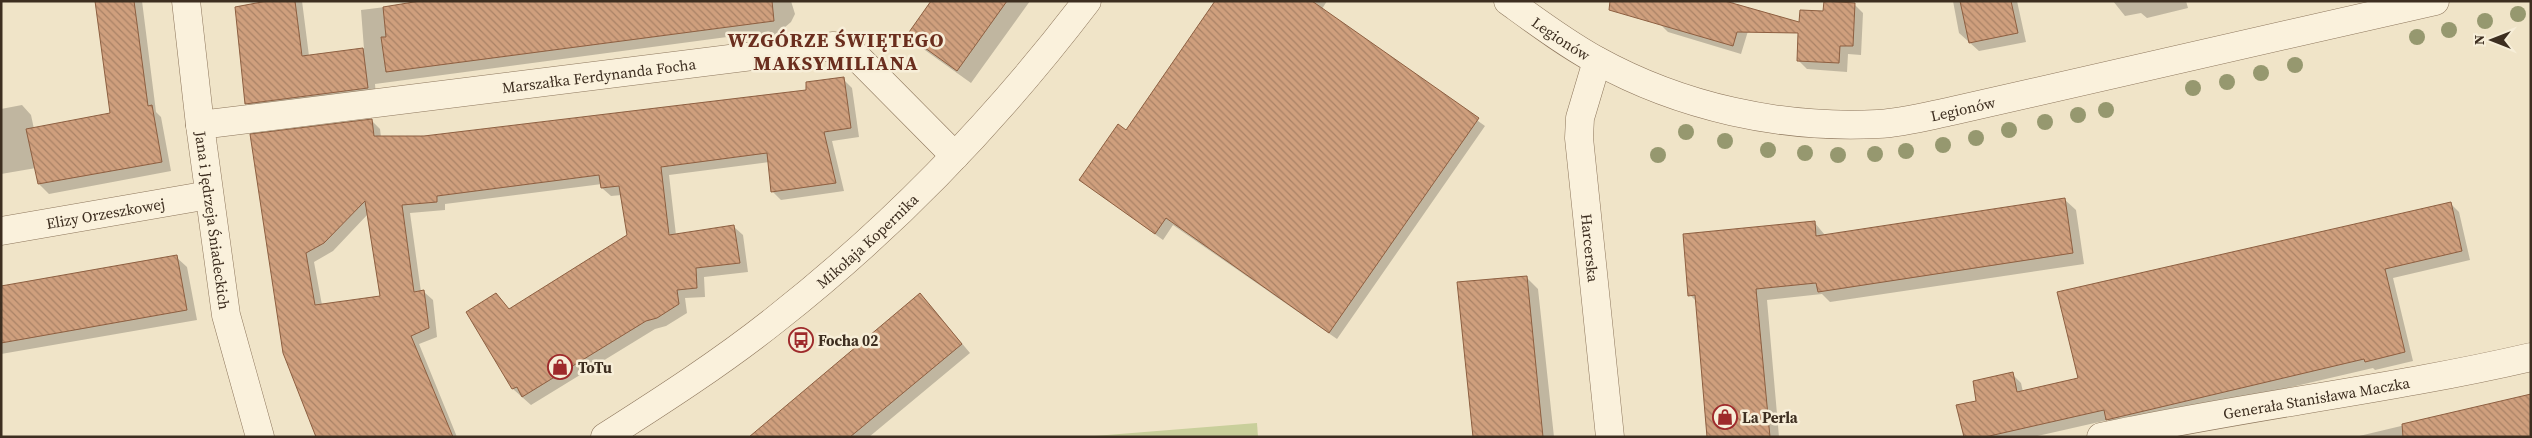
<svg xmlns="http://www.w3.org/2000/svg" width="2532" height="438" font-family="'Source Serif 4',serif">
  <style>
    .park { fill: #c9cf9b }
    .shadow { fill: #0003; fill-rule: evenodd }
    .building { fill: url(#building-back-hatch); stroke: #8d5f41; fill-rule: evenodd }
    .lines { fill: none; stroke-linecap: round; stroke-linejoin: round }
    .minor-casing { stroke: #8d765c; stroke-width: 29 }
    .minor { stroke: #faf1dc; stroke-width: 28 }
    .tree { fill: #96986f }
    .labels { text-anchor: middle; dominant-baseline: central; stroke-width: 5; stroke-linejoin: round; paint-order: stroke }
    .street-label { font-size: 15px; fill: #3d2e20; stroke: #f7eed8 }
    .poi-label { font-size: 15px; font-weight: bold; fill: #3d2e20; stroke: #f7eed8; text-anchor: start }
    .district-label { font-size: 20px; font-weight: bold; letter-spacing: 1px; fill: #6b2e1e; stroke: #f7eed8 }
  </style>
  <defs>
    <pattern id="building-back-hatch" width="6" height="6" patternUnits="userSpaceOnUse" patternTransform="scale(1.25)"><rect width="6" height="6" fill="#cf9f7d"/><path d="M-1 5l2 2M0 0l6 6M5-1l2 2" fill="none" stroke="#a98266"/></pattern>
  </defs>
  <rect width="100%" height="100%" fill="#f0e4c8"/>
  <path class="park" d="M1257,423L1258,437H1082Z"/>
  <path class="shadow" d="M97,1H142L156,112L161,117L171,171L49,194L39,184L36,168L1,174V109L22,105L31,115L34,129L112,114Z
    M266,1H302L309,56L364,49L361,10L434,1H791L795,14L791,22L771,39L742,35L375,84L376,97L255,112L247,103Z
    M933,1H1030L971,83L922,48L909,35Z
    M1216,1H1327L1322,9L1485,126L1337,339L1173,225L1163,240L1080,180L1126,131Z
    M1652,1H1734L1732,9L1752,18L1741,54L1668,32L1659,23Z
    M1953,1H2017L2026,42L1979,51L1959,33Z
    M2113,1H2186L2188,8L2147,18L2141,13L2125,16Z
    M1854,4L1863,13L1861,55L1848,54L1847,72L1807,69L1798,60L1824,13Z
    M843,79L852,88L859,137L832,141L844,191L781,200L772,191L769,162L669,175L676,235L734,227L743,235L748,272L704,277L705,297L685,298L687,313L666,326L655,329L531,405L513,389L467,312L509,310L628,236L622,195L611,196L602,188V184L445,204V210L410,213L421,292H424L433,300L437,337L419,344L457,437H317L252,136L372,121L380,129L381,137H424L808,92ZM368,214L381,297L322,305L314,262L333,251Z
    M2064,199L2076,210L2084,264L1830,302L1822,294L1767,300L1779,437H1709L1697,302L1690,295L1814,222L1825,235Z
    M2450,203L2459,212L2470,260L2393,278L2413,361L2375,370L2373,368L2116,428L2108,420L2033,437H1965L1978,402L2012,374L2021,383L2023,392L2080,379Z
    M176,257L187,267L197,320L1,354V288Z
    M1526,277L1538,289L1554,437H1474Z
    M929,304L970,353L869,437H770Z
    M2531,395V437H2355Z"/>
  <path class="building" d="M95,1H134L148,106L152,105L162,162L38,184L26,129L110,113Z
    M267,1H295L302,56L363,48L368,88L245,104L235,7Z
    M420,1H772L774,21L386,72L381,37H386L383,7Z
    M931,1H1007L957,71L907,35Z
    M1215,1H1312L1479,118L1329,333L1166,218L1155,234L1079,180L1118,124L1126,130Z
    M1610,1H1725L1799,22L1800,10L1823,11L1824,1L1855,3L1853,46H1840L1839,63L1797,61L1798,33L1737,32L1733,46L1609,10Z
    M1960,1H2011L2018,33L1969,43Z
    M844,77L851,128L824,132L836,183L771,192L767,153L661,167L669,235L734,225L740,263L696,268L697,288L677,290L679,304L657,318L646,321L522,397L517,387L512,389L466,312L496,293L509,309L627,235L619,186L601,188L599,175L437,196V202L402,205L414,292L424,290L429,328L411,336L453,437H316L283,353L250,134L372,119L374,136H424L806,90V82ZM365,201L380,296L315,305L306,253L324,243Z
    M2065,198L2073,253L1818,292L1816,283L1756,289L1770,437H1707L1695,295L1688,296L1683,234L1815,221L1816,236Z
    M2451,202L2462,251L2385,269L2405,352L2365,362L2364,359L2106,420L2104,410L1985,437H1964L1956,405L1976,401L1973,381L2013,372L2017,392L2078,378L2057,292Z
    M177,255L187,310L1,343V286Z
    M1527,276L1543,437H1473L1457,282Z
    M920,293L962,344L850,437H749Z
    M2531,394V437H2403L2402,424Z"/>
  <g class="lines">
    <defs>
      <g id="minor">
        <path id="s1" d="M186,1L200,125L226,315L260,437"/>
        <path id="s2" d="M1508,1C1537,22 1565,43 1596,60C1681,107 1781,129 1878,124C1902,123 1928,116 1952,111L2435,1"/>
        <path id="s3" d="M1597,61L1580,118L1579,138L1610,437"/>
        <path id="s4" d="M200,125L834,46L857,57L955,156"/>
        <path id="s5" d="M1,231L209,195"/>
        <path id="s6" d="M605,437C663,400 722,362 776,319C893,227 997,119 1087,1"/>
        <path id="s7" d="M2101,437C2243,406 2389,390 2531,357"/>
      </g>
    </defs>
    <use href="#minor" class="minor-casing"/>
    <use href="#minor" class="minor"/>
  </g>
  <g class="tree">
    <circle cx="2518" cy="14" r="8"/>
    <circle cx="2485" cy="21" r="8"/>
    <circle cx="2449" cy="30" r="8"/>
    <circle cx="2417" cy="37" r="8"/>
    <circle cx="2295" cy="65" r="8"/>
    <circle cx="2261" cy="73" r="8"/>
    <circle cx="2227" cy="82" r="8"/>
    <circle cx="2193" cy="88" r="8"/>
    <circle cx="2106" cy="110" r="8"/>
    <circle cx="2078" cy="115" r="8"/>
    <circle cx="2045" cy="122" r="8"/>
    <circle cx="2009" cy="130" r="8"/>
    <circle cx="1686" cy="132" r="8"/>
    <circle cx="1976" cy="138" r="8"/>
    <circle cx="1725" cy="141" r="8"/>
    <circle cx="1943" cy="145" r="8"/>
    <circle cx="1768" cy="150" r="8"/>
    <circle cx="1906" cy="151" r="8"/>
    <circle cx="1805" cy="153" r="8"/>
    <circle cx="1875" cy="154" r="8"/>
    <circle cx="1658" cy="155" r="8"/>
    <circle cx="1838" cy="155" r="8"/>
  </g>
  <defs>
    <symbol id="bus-ring" viewBox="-11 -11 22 22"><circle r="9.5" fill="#f7eed8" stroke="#9e2a2b" stroke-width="1.5"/><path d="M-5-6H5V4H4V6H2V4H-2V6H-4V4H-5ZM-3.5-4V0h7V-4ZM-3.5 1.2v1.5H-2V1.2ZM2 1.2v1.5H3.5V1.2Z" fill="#9e2a2b"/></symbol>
    <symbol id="shop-ring" viewBox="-11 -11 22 22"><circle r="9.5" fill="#f7eed8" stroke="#9e2a2b" stroke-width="1.5"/><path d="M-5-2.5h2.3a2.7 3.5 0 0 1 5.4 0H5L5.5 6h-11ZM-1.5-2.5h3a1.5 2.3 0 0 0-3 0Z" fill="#9e2a2b"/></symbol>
  </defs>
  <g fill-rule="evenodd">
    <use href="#bus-ring" x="787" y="326" width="28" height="28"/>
    <use href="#shop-ring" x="546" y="353" width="28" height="28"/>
    <use href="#shop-ring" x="1711" y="403" width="28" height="28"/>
  </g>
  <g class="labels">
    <g class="street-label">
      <text stroke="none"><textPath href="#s2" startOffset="65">Legionów</textPath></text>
      <text stroke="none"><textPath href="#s4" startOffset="402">Marszałka Ferdynanda Focha</textPath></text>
      <text stroke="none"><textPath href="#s2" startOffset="485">Legionów</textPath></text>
      <text stroke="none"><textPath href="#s5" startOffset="106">Elizy Orzeszkowej</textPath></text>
      <text stroke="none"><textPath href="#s1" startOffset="221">Jana i Jędrzeja Śniadeckich</textPath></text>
      <text stroke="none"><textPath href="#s6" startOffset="328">Mikołaja Kopernika</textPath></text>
      <text stroke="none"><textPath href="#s3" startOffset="190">Harcerska</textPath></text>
      <text stroke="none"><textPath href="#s7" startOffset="219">Generała Stanisława Maczka</textPath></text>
    </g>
    <g class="poi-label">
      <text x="818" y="340">Focha 02</text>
      <text x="578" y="367">ToTu</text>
      <text x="1742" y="417">La Perla</text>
    </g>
    <g class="district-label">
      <text x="836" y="40">WZGÓRZE ŚWIĘTEGO<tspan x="836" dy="23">MAKSYMILIANA</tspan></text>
    </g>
  </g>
  <rect width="2532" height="438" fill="none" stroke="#3d2e20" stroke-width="5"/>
  <g transform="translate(2492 40) rotate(270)" stroke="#f7eed8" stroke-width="4" paint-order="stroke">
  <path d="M0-4L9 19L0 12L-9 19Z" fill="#3d2e20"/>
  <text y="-8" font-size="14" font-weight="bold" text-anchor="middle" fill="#3d2e20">N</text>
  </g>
</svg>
